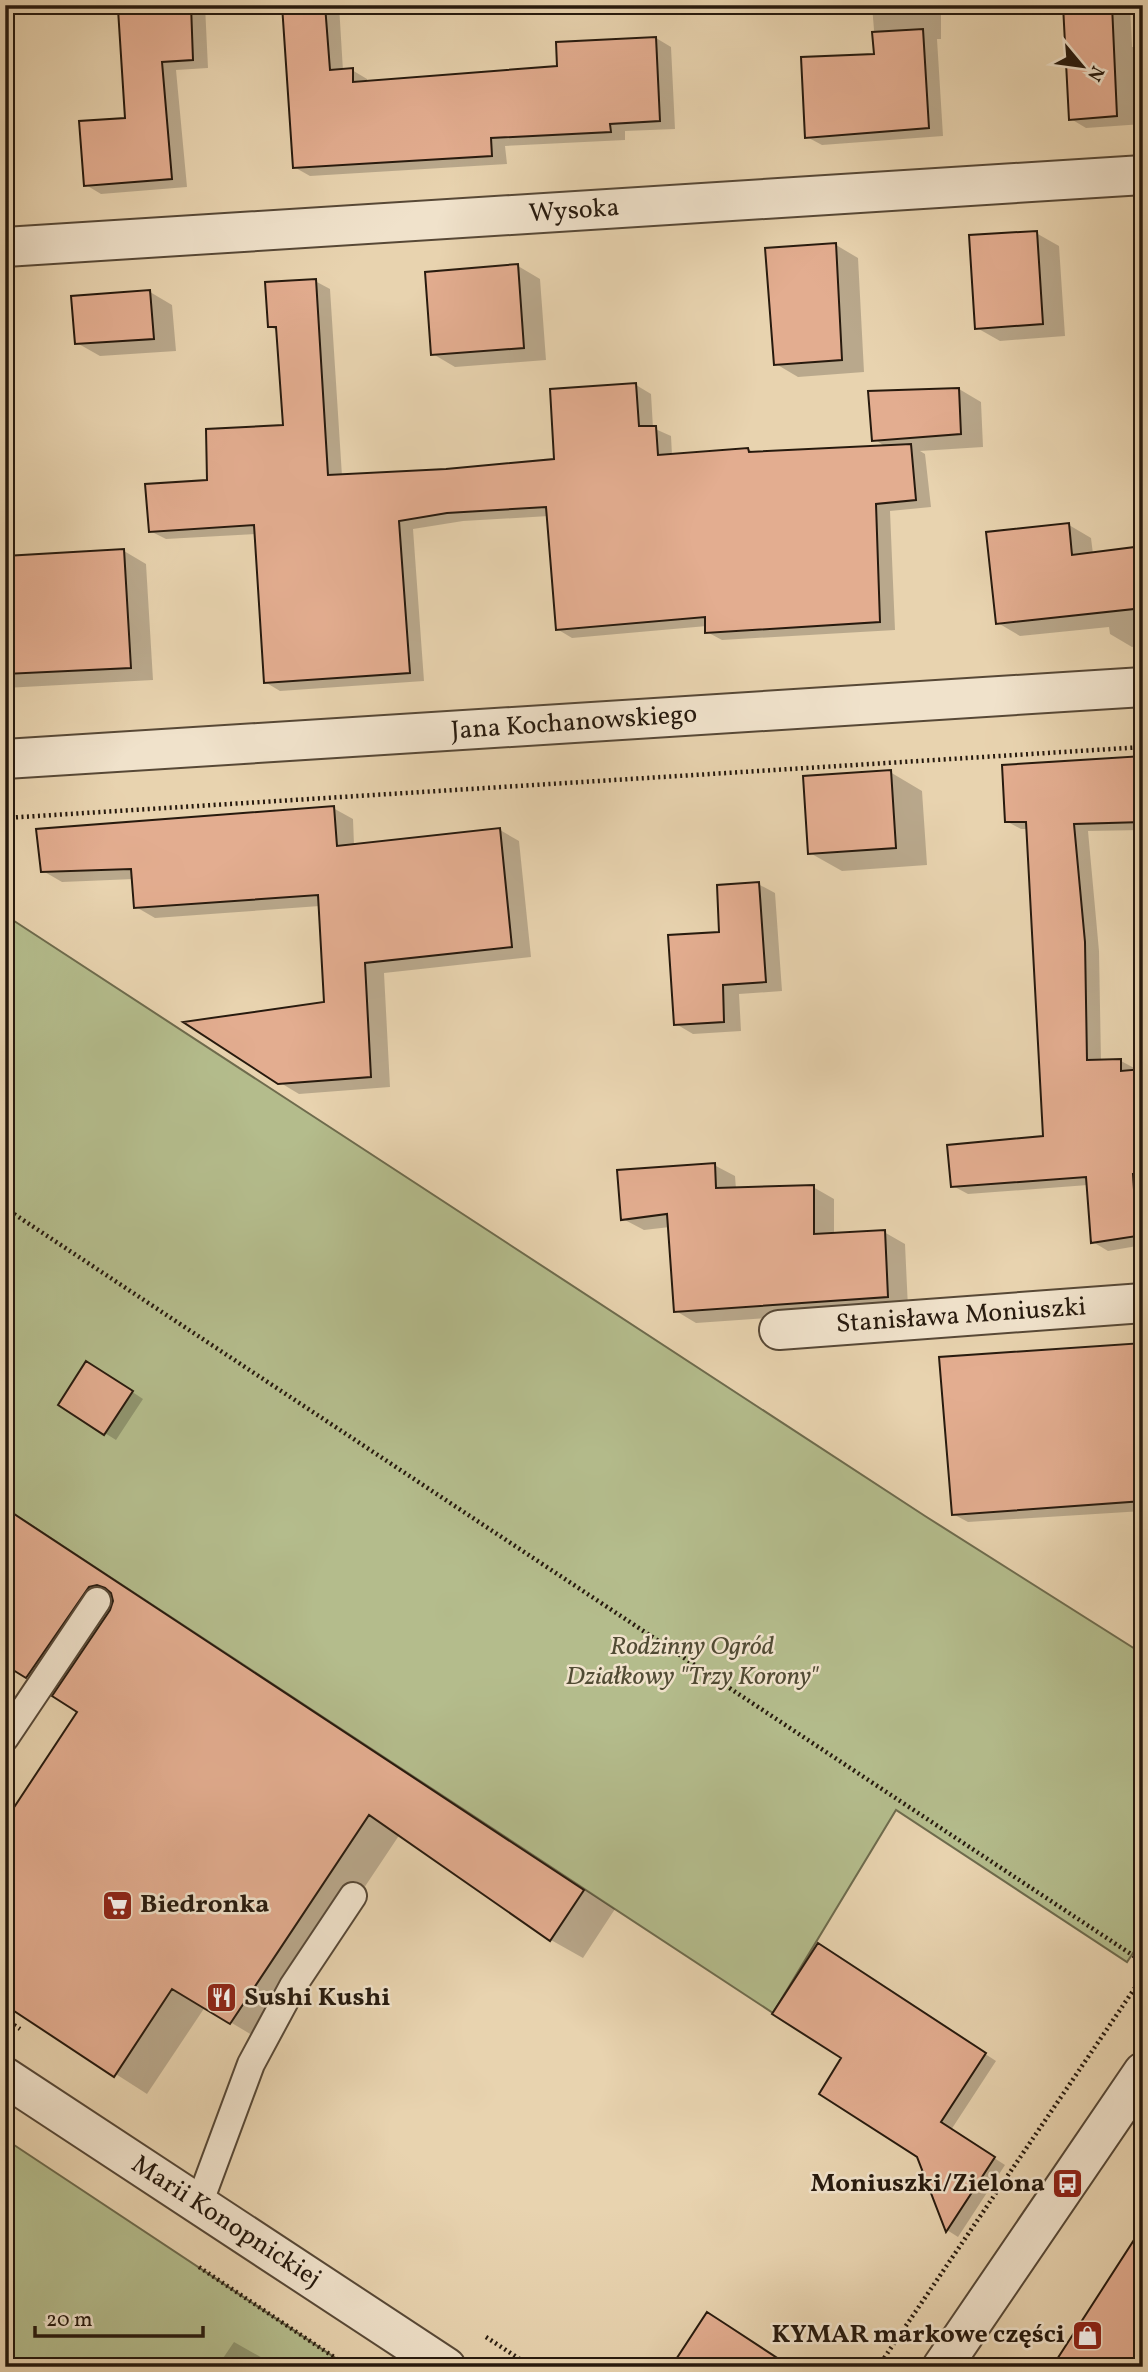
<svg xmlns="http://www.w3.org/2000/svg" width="1148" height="2372" font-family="Vollkorn,serif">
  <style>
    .green { fill: #b4bc8c; stroke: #6e6b4d; stroke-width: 2 }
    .shadow { fill: #0003 }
    .building { fill: #e3ad90; stroke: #271a0e; stroke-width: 2 }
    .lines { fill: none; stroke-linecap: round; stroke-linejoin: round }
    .service-casing { stroke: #574836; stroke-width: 30 }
    .minor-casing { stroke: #574836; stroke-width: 42 }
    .tertiary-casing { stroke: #574836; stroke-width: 42 }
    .path { stroke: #271a0e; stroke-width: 4.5; stroke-dasharray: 2 3.5; stroke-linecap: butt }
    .service { stroke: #f0e2cb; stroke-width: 26 }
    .minor { stroke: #f0e2cb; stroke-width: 38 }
    .tertiary { stroke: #f0e2cb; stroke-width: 38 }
    .labels { text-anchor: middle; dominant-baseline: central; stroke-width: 5; stroke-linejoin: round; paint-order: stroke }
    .street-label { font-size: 26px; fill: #271a0e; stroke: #f0e2cb }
    .park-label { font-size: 26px; font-style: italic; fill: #514b34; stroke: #f0e2cb }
    .poi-label { font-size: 26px; font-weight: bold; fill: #271a0e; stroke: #f0e2cb; text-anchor: start }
  </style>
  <rect width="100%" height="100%" fill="#e8d3af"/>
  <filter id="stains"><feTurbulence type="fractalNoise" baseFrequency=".00286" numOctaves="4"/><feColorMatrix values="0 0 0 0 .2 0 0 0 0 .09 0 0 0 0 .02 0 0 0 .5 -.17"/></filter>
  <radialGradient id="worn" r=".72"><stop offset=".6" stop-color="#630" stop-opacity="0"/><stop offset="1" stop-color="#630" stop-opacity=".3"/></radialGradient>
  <path class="green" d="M5,915L925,1516L1143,1654V1938L1127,1962L896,1810L773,2013L5,1508Z
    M5,2139L349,2367H5Z"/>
  <path class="shadow" d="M119,5H205L208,68L176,70L187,187L101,194L86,185L127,119Z
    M283,5H339L343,71L352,70L367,79V83L559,68L656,38L671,47L675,129L625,131V140L505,146L507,164L310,176L294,167Z
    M872,5H941V39H937L943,136L822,145L807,137L876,55Z
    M1065,5H1130L1132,47H1143V124L1086,128L1071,119Z
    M5,142L11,203L5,204Z
    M1036,233L1059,246L1065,336L1000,341L977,328Z
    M836,245L858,258L864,372L798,377L776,364Z
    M518,266L540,279L546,360L455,367L433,354Z
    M315,281L330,289L342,476L447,470L556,460L636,385L651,394L653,428L671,436L672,455L748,449L755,453L886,447L874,439L959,389L981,402L983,447L920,451L925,454L931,507L890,511L895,630L722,640L707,632V626L572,638L557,629L549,516L463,521L413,529L424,681L280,691L265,682L256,534L166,539L150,531L209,482L284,426L278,331L269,326Z
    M150,292L172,305L176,351L100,356L77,343Z
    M1069,525L1091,538L1093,554L1143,548V646L1132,647L1110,634L1109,627L1020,636L998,623Z
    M124,551L146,564L153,680L5,688V558Z
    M1143,758V830L1088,831L1099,951L1101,1061H1121L1136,1069V1072L1143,1071V1245L1108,1251L1093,1242L1088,1185L968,1194L953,1186L1045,1138L1028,829H1021L1006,821Z
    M890,772L922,791L927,865L842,871L810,853Z
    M333,808L353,819L354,845L500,830L519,841L531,957L384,973L390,1087L299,1094L279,1082L326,1004L320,906L155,918L136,907L134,879L62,882L43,871Z
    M758,884L775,893L782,991L739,994L741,1031L693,1034L676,1024L721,934Z
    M714,1165L735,1176L736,1189L813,1187L834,1199V1235L884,1232L905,1244L908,1308L696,1323L676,1311L670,1227L644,1230L623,1219Z
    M1143,1344V1511L968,1522L953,1514Z
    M98,1369L143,1399L116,1440L60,1405Z
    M5,1508L615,1909L583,1958L551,1940L400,1834L262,2041L205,2007L147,2094L5,2003L80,1712L56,1694L5,1662Z
    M830,1952L996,2061L951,2130L1005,2165L958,2237L947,2230L918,2156L844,2058Z
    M708,2314L739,2333L792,2367H673Z
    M234,2342L273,2364L277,2367H217Z"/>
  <path class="building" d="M144,5H191L193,60L162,62L172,179L84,186L79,121L125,118L118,9Z
    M282,5H325L330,70L353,68V82L557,66L556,42L656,37L660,121L610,124L611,132L491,138L492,156L293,168Z
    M1063,5H1112L1117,116L1069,120Z
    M923,29L929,128L805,138L801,57L874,54L872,32Z
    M1037,231L1043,324L975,329L969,235Z
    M836,243L842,360L774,365L765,248Z
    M518,264L524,348L431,355L425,272Z
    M316,279L328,475L446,469L554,459L550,389L636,383L639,426H656L658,455L748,448L749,452L911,444L916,500L876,504L880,622L705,633V617L556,630L546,507L447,513L399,521L410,673L264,683L254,525L149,532L145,484L207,480L206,429L283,425L276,327H268L265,282Z
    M150,290L154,339L75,344L71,296Z
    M959,388L961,434L872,441L868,391Z
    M1069,523L1072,555L1143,546V608L996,624L986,532Z
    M124,549L131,668L5,674V556Z
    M1143,756V822L1074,824L1085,942L1087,1060L1121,1059V1071L1143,1069V1174H1133L1137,1236L1091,1243L1086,1177L951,1187L947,1145L1043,1136L1026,822H1005L1002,765Z
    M891,770L896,848L808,854L803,776Z
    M334,806L337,846L500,828L512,947L365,963L371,1077L278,1084L183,1022L324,1002L318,895L134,908L131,869L41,872L36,829Z
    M759,882L766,982L723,985L724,1022L674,1025L668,935L719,932L717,885Z
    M715,1163L716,1188L814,1185V1234L885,1230L888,1297L674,1312L667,1214L621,1220L617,1170Z
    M1143,1343V1501L952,1515L939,1357Z
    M86,1361L133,1391L104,1435L58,1405Z
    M5,1508L584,1890L550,1941L369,1815L230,2024L172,1989L114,2077L5,2005V1821L77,1712L52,1696L110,1610L113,1601L111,1593L105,1588L97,1585L89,1587L26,1678L5,1665Z
    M818,1943L986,2053L941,2122L995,2157L946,2232L917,2157L819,2094L841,2058L772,2014Z
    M1143,2226V2367H1052Z
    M707,2312L727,2325L791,2367H671Z"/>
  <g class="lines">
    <defs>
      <path id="service" d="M5,1738L97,1601
        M199,2204L251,2064L293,1986L353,1896"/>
      <path id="minor" d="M5,247L1143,175
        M5,759L1143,687
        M779,1330L1143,1303
        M5,2077L446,2367"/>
      <path id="tertiary" d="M942,2367L1143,2072"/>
    </defs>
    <use href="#service" class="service-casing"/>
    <use href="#minor" class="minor-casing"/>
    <use href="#tertiary" class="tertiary-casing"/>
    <path class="path" d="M5,818L1143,747
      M5,1208L1143,1962
      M5,2019L20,2029
      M199,2267L349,2367
      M486,2337L532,2367
      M878,2367L1143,1976"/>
    <use href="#service" class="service"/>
    <use href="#minor" class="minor"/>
    <use href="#tertiary" class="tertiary"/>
  </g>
  <defs>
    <symbol id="supermarket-square" viewBox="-11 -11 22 22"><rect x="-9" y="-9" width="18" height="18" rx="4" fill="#8f2418" stroke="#f0e2cb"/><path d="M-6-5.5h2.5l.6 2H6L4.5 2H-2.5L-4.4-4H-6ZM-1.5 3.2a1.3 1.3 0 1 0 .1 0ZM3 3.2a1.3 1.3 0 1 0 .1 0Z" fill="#fff"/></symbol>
    <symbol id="restaurant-square" viewBox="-11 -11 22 22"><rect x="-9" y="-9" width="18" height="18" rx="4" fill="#8f2418" stroke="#f0e2cb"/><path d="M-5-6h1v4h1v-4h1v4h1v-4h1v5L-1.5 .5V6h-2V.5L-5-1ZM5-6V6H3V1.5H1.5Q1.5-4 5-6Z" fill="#fff"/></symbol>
    <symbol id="bus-square" viewBox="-11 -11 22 22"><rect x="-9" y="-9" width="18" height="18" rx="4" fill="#8f2418" stroke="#f0e2cb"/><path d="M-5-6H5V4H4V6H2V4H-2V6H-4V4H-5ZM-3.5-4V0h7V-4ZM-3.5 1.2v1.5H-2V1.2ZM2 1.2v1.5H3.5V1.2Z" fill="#fff"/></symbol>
    <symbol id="shop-square" viewBox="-11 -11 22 22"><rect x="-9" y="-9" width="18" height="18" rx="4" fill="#8f2418" stroke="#f0e2cb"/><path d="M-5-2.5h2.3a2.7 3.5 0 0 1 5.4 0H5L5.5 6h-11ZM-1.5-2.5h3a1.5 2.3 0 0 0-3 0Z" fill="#fff"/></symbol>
  </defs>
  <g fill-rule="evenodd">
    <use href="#supermarket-square" x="100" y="1888" width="35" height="35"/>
    <use href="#restaurant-square" x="204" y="1980" width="35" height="35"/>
    <use href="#bus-square" x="1050" y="2166" width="35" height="35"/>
    <use href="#shop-square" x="1070" y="2318" width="35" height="35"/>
  </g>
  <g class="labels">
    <g class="street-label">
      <text transform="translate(574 211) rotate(-4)">Wysoka</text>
      <text transform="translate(574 723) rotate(-4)">Jana Kochanowskiego</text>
      <text transform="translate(961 1316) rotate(-4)">Stanisława Moniuszki</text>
      <text transform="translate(226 2222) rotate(33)">Marii Konopnickiej</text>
    </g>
    <g class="park-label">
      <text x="692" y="1647">Rodzinny Ogród<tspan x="692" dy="30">Działkowy "Trzy Korony"</tspan></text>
    </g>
    <g class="poi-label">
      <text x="140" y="1905">Biedronka</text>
      <text x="244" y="1998">Sushi Kushi</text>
      <text x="1045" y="2184" text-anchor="end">Moniuszki/Zielona</text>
      <text x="1065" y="2335" text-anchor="end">KYMAR markowe części</text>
    </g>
  </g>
  <rect width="1148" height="2372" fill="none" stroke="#e8d3af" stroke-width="28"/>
  <rect x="7" y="7" width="1134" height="2358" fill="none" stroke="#271a0e" stroke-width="3.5"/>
  <rect x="14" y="14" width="1120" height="2344" fill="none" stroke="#271a0e" stroke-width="2"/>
  <g transform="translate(1082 66) rotate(119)" stroke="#f0e2cb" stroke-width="5" paint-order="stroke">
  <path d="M0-5L12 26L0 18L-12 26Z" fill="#271a0e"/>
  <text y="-10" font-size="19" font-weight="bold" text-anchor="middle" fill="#271a0e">N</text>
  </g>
  <path d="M35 2326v10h168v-10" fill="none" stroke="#271a0e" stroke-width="3.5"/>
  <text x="46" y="2326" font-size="21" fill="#271a0e" stroke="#f0e2cb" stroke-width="5" paint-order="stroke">20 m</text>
  <rect width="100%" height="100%" filter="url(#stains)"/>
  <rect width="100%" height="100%" fill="url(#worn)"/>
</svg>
